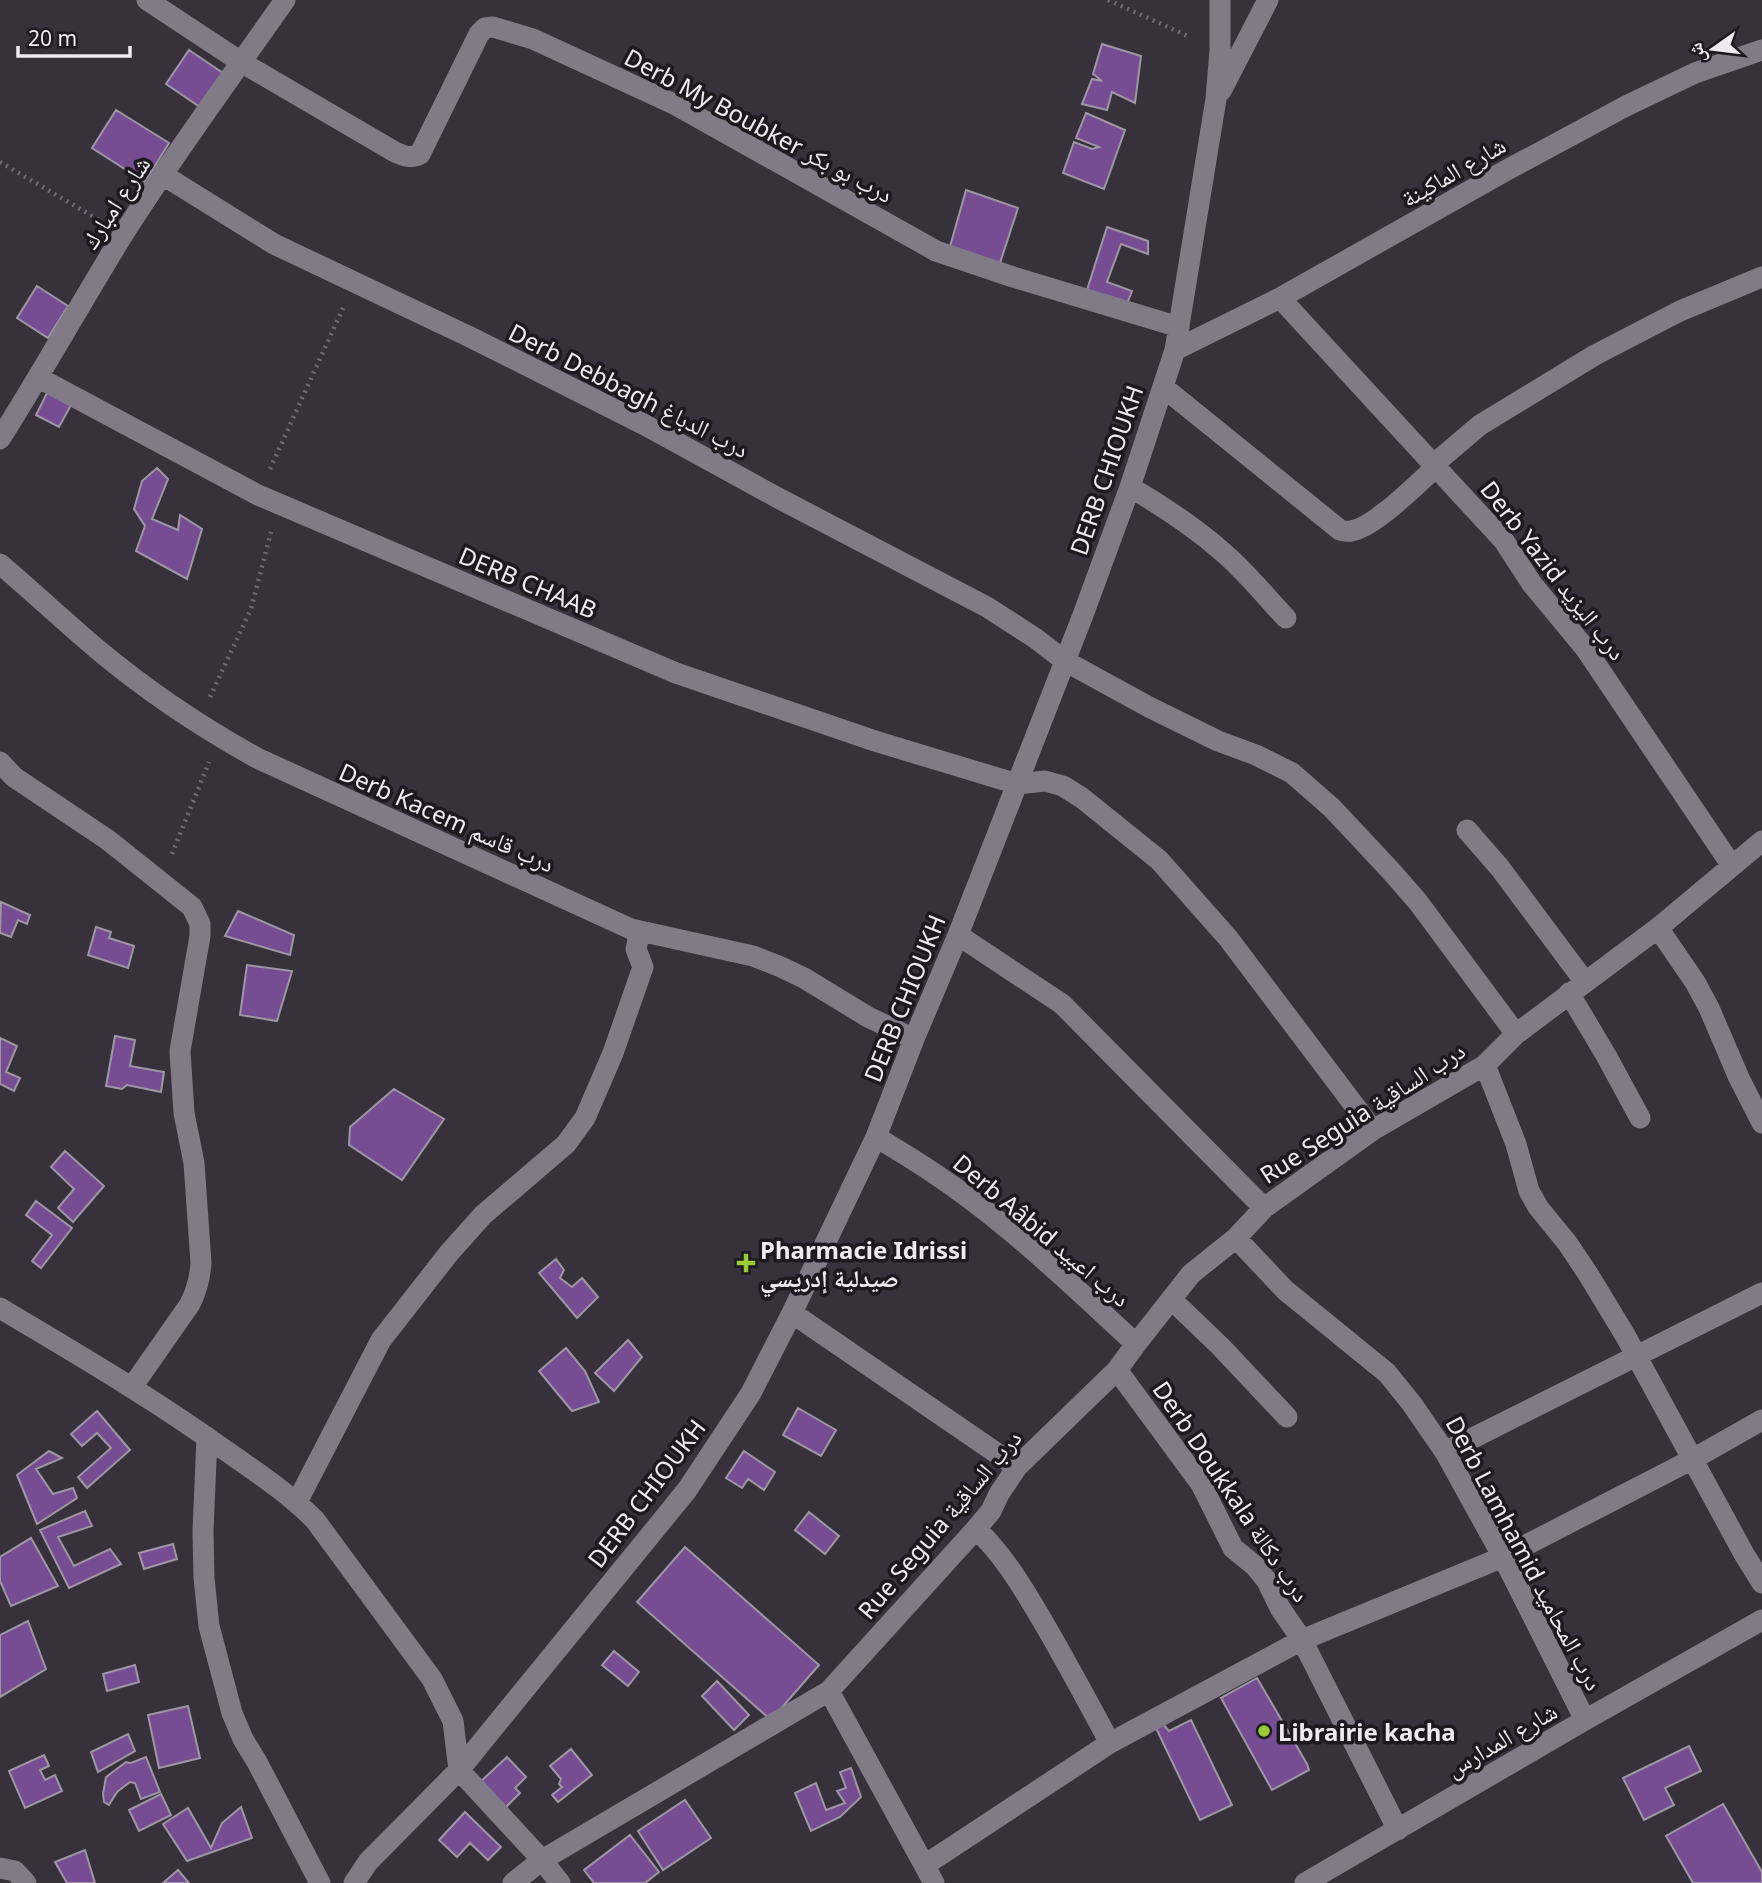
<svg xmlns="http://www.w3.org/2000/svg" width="1762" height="1883" font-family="'Noto Sans','Noto Naskh Arabic',sans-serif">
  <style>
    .building { fill: #764d92; stroke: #9e97a3; stroke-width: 2 }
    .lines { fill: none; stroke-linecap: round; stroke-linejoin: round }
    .path { stroke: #6f6b74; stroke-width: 4.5; stroke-dasharray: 2 5; stroke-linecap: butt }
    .minor { stroke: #817b87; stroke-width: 21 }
    .poi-dot { fill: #9acb35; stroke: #1c1a1e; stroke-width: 2.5 }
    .labels { text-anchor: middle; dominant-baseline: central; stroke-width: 7; stroke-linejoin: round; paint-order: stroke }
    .street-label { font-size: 24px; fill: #eeeaf1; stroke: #1c1a1e }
    .poi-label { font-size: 24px; font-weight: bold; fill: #eeeaf1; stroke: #1c1a1e; text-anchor: start }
  </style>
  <rect width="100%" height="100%" fill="#36313b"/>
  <path class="building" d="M1102,44L1141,56L1135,103L1112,92L1107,110L1082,104L1092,79L1102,81L1093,74Z
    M189,50L223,73L200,107L166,84Z
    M116,110L169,143L145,182L92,148Z
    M1086,113L1125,130L1104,189L1063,173L1074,142L1092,149L1099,147L1076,138Z
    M966,190L1018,208L1000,263L949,250Z
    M1107,227L1148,241V254L1121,244L1107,282L1132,291L1126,306L1087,290Z
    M37,286L68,306L48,338L17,318Z
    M47,393L71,405L59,427L36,415Z
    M157,468L168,479L152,519L178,530L180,515L202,529L187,579L136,551L145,526L134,509L142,481Z
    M1,902L30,915L27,924L18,920L11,937L0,933Z
    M238,911L294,935L290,955L225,936Z
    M96,927L111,932L109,938L134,946L128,968L88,955Z
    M247,965L292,971L277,1021L240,1015Z
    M115,1036L135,1040L130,1066L164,1072L161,1092L127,1085L122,1089L106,1086Z
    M0,1038L17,1046L6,1072L20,1078L14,1091L0,1084Z
    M394,1089L444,1119L402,1180L349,1145L350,1127Z
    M65,1151L104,1186L73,1222L58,1208L74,1189L51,1167Z
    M36,1201L72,1228L41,1268L32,1261L52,1235L26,1215Z
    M556,1259L564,1270L560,1278L572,1287L582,1278L598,1297L577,1318L539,1273Z
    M628,1340L642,1357L614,1391L595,1373Z
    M566,1348L585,1371L599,1402L572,1411L539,1371Z
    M798,1408L836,1430L821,1456L783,1435Z
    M97,1411L130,1450L87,1488L78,1477L111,1448L97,1433L82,1446L71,1434Z
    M49,1451L62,1458L36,1469L53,1494L73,1488L77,1498L37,1524L17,1475Z
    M744,1451L775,1472L764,1490L748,1479L742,1488L726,1478Z
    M85,1511L92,1526L58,1537L74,1566L110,1549L121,1564L69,1588L40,1530Z
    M809,1512L839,1536L825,1554L795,1530Z
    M31,1538L58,1586L11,1606L0,1581V1557Z
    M173,1544L177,1559L144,1569L139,1553Z
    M685,1547L819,1665L771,1720L637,1602Z
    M28,1621L46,1669L0,1697V1635Z
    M614,1651L639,1672L628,1686L602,1665Z
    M135,1665L139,1682L107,1691L103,1674Z
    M1257,1678L1307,1764L1309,1770L1272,1790L1221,1698Z
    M717,1681L749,1715L734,1730L702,1696Z
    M188,1706L200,1758L159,1768L148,1715Z
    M1191,1720L1232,1805L1200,1820L1155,1726L1162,1723L1169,1731Z
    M128,1734L135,1751L98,1772L91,1752Z
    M1689,1746L1701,1771L1665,1788L1674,1805L1644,1820L1623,1778Z
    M571,1749L592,1775L558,1802L552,1795L562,1787L559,1784L561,1779L550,1766Z
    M44,1755L49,1766L40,1770L45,1780L55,1775L62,1791L25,1808L9,1771Z
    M146,1757L160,1792L141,1799L135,1783L130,1782L117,1792L109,1805L104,1802L103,1794L106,1777L126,1762L131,1763Z
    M507,1757L526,1777L515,1788L520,1793L504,1809L479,1783Z
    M851,1768L861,1797L840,1817L811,1831L795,1793L816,1783L826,1810L845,1803L837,1791L846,1788L840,1772Z
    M161,1794L171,1815L139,1831L129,1810Z
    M685,1800L711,1838L663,1870L638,1831Z
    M1723,1804L1762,1872V1883H1693L1666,1836Z
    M241,1807L252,1838L187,1861L163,1824L188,1808L211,1848L222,1823Z
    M465,1812L501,1847L488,1860L470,1843L457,1857L439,1840Z
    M630,1835L659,1872L645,1883H594L584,1870Z
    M85,1850L95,1883H67L55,1862Z
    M178,1870L189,1883H163Z"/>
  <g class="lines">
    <path class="path" d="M1108,0L1190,37
      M0,162L99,220
      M270,469L343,308
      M210,697L251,609L271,532
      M172,854L209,762"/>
    <path class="minor" d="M147,0L241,62L395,152C404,156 410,159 420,154L479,34L485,28L493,27L533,39L676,105L936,251L1013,277L1179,327
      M1221,91L1268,0
      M163,175L274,244L468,336L645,425L780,499L987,607L1035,638L1065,661L1149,707L1218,741L1256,755L1292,773L1332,808L1391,871L1418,902L1516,1034
      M1280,298L1504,541L1532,584L1585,648L1732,866
      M1175,350L1280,298L1505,171L1626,106L1695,73L1762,50
      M39,378L258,495L676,673L875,741L1017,784L1045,781L1063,786L1082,798L1159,860L1228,938L1373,1130
      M1163,387L1340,530C1344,531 1347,532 1351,531C1374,528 1418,483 1437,466
      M0,439C43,371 82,301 124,233C175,153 231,77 285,0
      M1434,464L1480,425L1595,355L1680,311L1762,277
      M1130,487C1164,507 1196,528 1225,554C1247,573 1266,597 1286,618
      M0,564C33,592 64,621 97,649C146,690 201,727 257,758L631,929L753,956L781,967L804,978L868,1017L914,1039
      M0,762L14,777L108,840L192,907L200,924V936L180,1051L184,1113L194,1163L201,1263C200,1278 197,1290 190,1304L132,1387
      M1467,830L1500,868L1585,982
      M1658,928L1695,982L1709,1008L1739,1078L1762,1123
      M958,935L1062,1004L1264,1208
      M1569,993L1607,1057L1640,1118
      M1485,1065L1516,1144L1529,1191L1538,1207L1568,1244L1588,1274L1625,1335L1744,1554L1762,1583
      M876,1137C896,1149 916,1161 935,1174C1007,1222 1072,1285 1136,1344
      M1236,1238L1285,1290L1387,1373L1412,1404L1445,1452L1503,1557L1585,1720
      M1171,1299L1221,1347L1287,1417
      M0,1308C75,1353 151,1397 222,1448C255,1471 287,1492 315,1520L432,1679L453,1721L459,1770L542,1860L560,1883
      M792,1313L1017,1467
      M1117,1370L1201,1484L1233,1548L1255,1566L1267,1581L1280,1608L1302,1640L1398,1830
      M207,1437L203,1531L204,1578L209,1626L232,1713L243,1739L257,1762L320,1883
      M1445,1452L1762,1293
      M297,1502L381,1340L449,1253L483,1215L566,1144L585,1118L613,1053L643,967L636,949L640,931
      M976,1529C1004,1555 1023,1588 1042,1620C1066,1661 1088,1702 1110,1743
      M829,1691L934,1883
      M925,1865L1110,1743L1302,1640L1503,1557L1693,1459L1762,1420
      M0,1868L15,1871L26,1883
      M354,1883L368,1862L459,1770L687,1490L751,1393L792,1313L876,1137L914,1039L958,935L1083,615L1130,487L1175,350L1216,99L1220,50V0
      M513,1883L542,1860L829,1691L976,1529L991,1511L999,1494L1017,1467L1117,1370L1136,1344L1191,1274L1236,1238L1264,1208L1373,1130L1485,1065L1516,1034L1658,928L1762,841
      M1305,1883L1585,1720L1762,1620"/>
  </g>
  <g class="poi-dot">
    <path d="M742.5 1252.5h7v7h7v7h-7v7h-7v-7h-7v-7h7z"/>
    <circle cx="1264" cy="1731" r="7"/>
  </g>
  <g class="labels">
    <g class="street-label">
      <text transform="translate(759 125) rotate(28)">Derb My Boubker درب بو بكر</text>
      <text transform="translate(1453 171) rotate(-30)">شارع الماكينة</text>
      <text transform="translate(115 202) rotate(-57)">شارع امبارك</text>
      <text transform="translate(629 390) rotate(27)">Derb Debbagh درب الدباغ</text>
      <text transform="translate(1106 470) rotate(-71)">DERB CHIOUKH</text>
      <text transform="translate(1554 570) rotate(52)">Derb Yazid درب اليزيد</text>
      <text transform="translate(528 582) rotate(23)">DERB CHAAB</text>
      <text transform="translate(447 817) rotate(24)">Derb Kacem درب قاسم</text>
      <text transform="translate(904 998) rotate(-68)">DERB CHIOUKH</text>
      <text transform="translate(1362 1112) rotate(-33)">Rue Seguia درب الساقية</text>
      <text transform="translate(1042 1230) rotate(40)">Derb Aâbid درب اعبيد</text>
      <text transform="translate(1232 1491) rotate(56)">Derb Doukkala درب دكالة</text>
      <text transform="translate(646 1493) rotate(-53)">DERB CHIOUKH</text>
      <text transform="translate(939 1524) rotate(-50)">Rue Seguia درب الساقية</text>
      <text transform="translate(1525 1553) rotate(62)">Derb Lamhamid درب المحاميد</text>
      <text transform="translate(1501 1739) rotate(-30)">شارع المدارس</text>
    </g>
    <g class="poi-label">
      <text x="760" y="1249">Pharmacie Idrissi<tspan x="760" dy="28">صيدلية إدريسي</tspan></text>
      <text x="1278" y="1731">Librairie kacha</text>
    </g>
  </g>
  <g transform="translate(1713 49) rotate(256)" stroke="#1c1a1e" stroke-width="5" paint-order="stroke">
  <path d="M0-5L12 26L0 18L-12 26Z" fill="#eeeaf1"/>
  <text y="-10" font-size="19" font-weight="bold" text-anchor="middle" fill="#eeeaf1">ش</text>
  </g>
  <path d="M18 46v10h112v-10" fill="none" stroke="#eeeaf1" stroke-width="3.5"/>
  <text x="28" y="46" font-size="21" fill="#eeeaf1" stroke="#1c1a1e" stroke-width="5" paint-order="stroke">20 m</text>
</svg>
